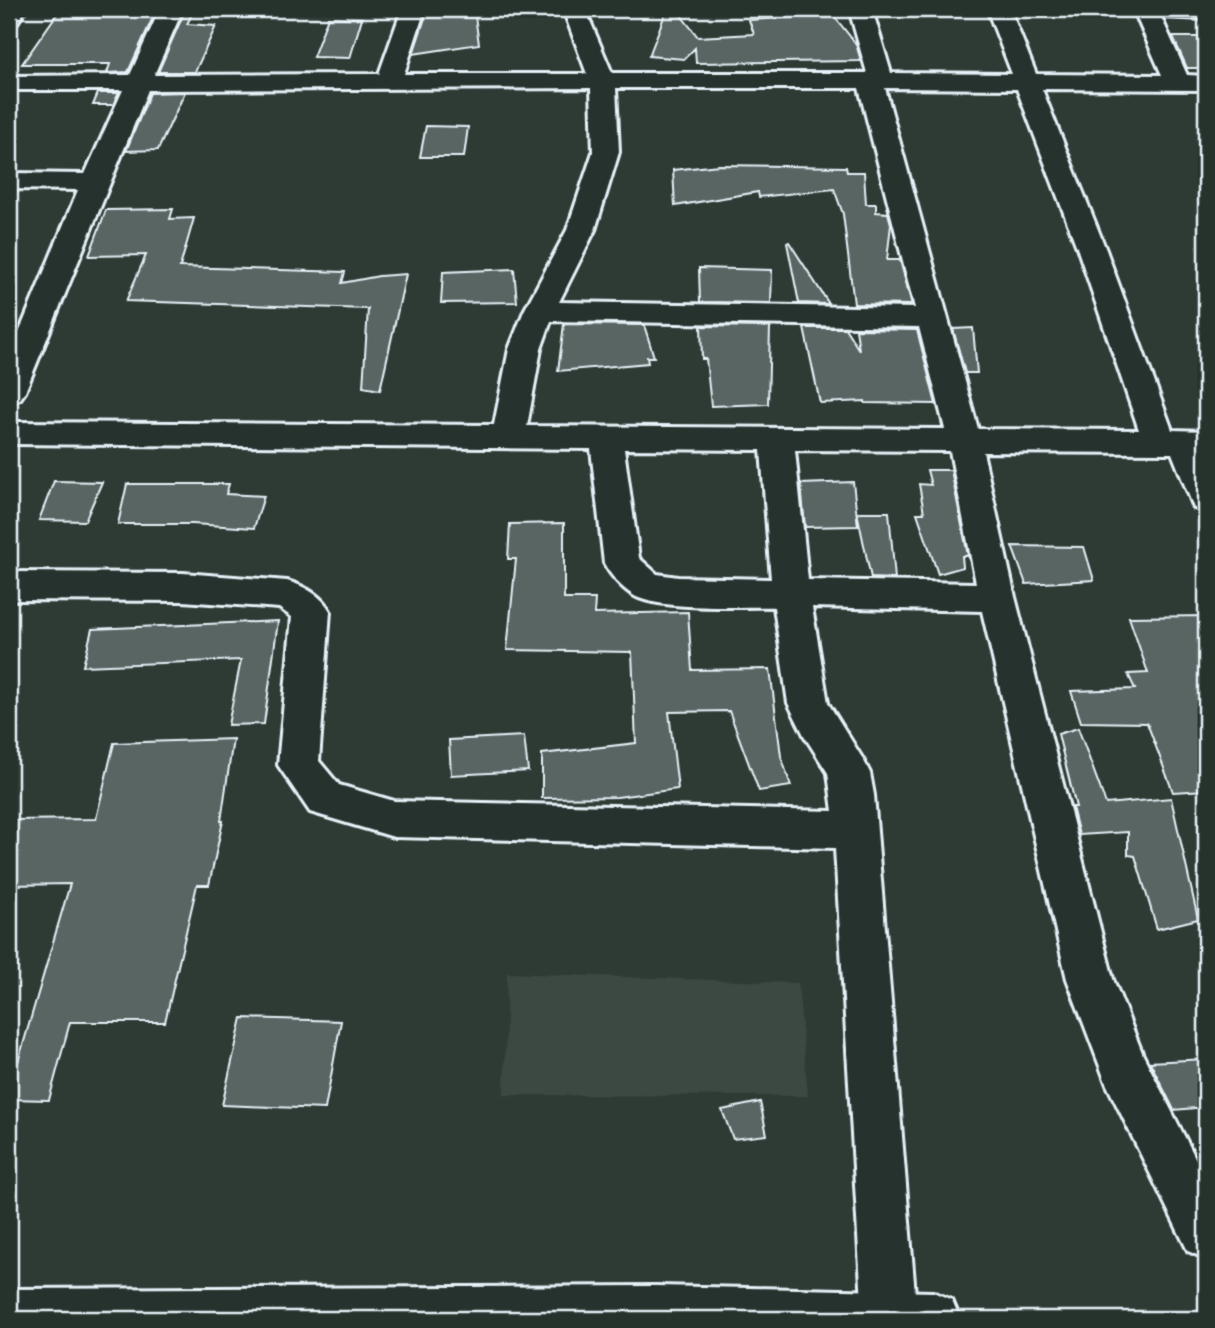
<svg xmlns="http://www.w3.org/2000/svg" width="1215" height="1328" font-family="'Indie Flower',sans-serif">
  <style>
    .built { fill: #3b4843 }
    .building { fill: #596563; stroke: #e8f1f8; stroke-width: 2 }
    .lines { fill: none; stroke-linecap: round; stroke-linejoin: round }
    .street-casing { stroke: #e8f1f8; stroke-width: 6 }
    .secondary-casing { stroke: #e8f1f8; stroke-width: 6 }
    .highway-casing { stroke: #e8f1f8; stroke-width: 6 }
    .street { fill: #26332d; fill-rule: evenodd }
    .secondary { fill: #26332d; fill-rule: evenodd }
    .highway { fill: #26332d; fill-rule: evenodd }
  </style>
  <rect width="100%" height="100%" fill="#2e3b35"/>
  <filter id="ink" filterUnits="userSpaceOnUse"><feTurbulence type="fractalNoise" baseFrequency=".0143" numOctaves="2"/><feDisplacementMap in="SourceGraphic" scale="14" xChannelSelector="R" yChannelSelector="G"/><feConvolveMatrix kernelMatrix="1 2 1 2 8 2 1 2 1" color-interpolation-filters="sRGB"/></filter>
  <g filter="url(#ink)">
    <path class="built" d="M507,973L798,983L808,1096L504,1095Z"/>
    <path class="building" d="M428,9H474L479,44L413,54Z
      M667,9H676L698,37L754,34L749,20L833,15L856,44L861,61L696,63L695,48L684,59L649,56Z
      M59,11H104L103,13H155L128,72L107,73L110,64H22Z
      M193,12L187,24L216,26L195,72H158L184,13Z
      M328,17L362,18L350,58L313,57Z
      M1173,37H1206V68H1187Z
      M185,92L158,150L126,151L150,93Z
      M98,93H119L113,105H93Z
      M426,126L468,127L464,157H420Z
      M719,165L846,167L847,172H864L866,204H876V212L888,213L891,224L887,260H900L912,305L854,304L843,214L834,189L759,197L758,192L675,206L673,170Z
      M173,209L170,219L194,218L180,267L345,272L342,283L379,276L406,274L380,390L363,387L368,309L126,301L146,255L89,256L106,210Z
      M789,242L829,304L799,303L787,243Z
      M699,268L772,270L771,303L700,302Z
      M514,269L517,302L441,303L443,272Z
      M564,324L644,325L654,357H647L648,363L558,371Z
      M701,326L770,327L768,404L711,406L706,359H702Z
      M804,328H845L859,350L856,329L917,330L936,404L865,403V401L820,403Z
      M973,328L977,373H965L953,329Z
      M927,470H951L968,556H962L963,567L938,574L917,513H924L919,484L931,485Z
      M54,481L102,482L85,521L39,520Z
      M853,482L858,526L805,527L801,484Z
      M127,484H229L226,494L264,496L254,528L192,524H118Z
      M857,512H889L895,579L871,578Z
      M564,523V599H595L594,614L688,612L692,670L770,669L781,756L791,786L759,791L729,711L669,712L678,789L617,797L542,798V754L636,743L632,652L507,650L516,559H508L510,524Z
      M1012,546L1084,547L1094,580L1026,584Z
      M1206,616V790L1173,792L1147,723L1081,722L1071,691L1135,689L1128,674L1148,673L1129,617Z
      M278,621L264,724L228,725L241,660L83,666L92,629Z
      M1078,728L1106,804L1171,798L1198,919L1157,929L1135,856L1128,855V832L1079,835L1072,807H1076L1058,734Z
      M524,736L528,771L451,775L449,740Z
      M233,739L221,821H223L209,885H197L165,1022H70L49,1100L9,1099V1062H18L70,884L9,885V820L96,819L114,743Z
      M242,1018L341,1021L325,1109L222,1105Z
      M1206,1059V1107L1174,1110L1150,1062Z
      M760,1102L767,1135L733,1139L722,1110Z"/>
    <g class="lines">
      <defs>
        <path id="street" d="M160,9H183L154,75L379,74L402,9H425L404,74H587L563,9H585L612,73H867L849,9H872L891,73L1012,74L987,9H1010L1036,74L1162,75L1133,9H1206V19L1161,17L1187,75L1206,76V90L1042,89L1106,250L1172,430L1206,431V511L1194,508L1172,453L983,452L1015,597L1113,979L1143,1055L1206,1179V1259L1188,1251L1107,1085L1067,979L982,611L812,607L828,703L864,761L870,773L874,795L917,1319H863L835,848L394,837L310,812L278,765L292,617L279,608L183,601L9,600V572L183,573L287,581C304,586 321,595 330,611L319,761L339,785L394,801L833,811L828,773L805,737L788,703L774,607C743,606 658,611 633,595C622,588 610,575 604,563L591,449L9,444V422L494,425L509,349L524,311L567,230L593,152L591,88L148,90L25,392L20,399L9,403V357L78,190L9,189V173L85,174L123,90H9V76L130,75ZM616,88H859L915,308L559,302L595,230L619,152ZM885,88L1017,89L1078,250L1139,430L978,429ZM551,321L919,327L945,429L527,426L541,349ZM624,449L761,450L771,579L678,577L657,574L639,558ZM795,450L950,451L976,583L808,580Z"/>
        <path id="secondary" d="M9,9H26L17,23L9,25Z"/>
        <path id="highway" d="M656,1286L933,1292L952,1300L960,1319H9V1289Z"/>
      </defs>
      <use href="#street" class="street-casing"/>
      <use href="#secondary" class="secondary-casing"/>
      <use href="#highway" class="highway-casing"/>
      <use href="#street" class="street"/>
      <use href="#secondary" class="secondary"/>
      <use href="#highway" class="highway"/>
    </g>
  </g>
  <rect width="1215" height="1328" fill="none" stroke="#26332d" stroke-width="35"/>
  <rect x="18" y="18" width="1180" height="1293" fill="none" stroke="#e8f1f8" stroke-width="2.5" filter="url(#ink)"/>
</svg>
